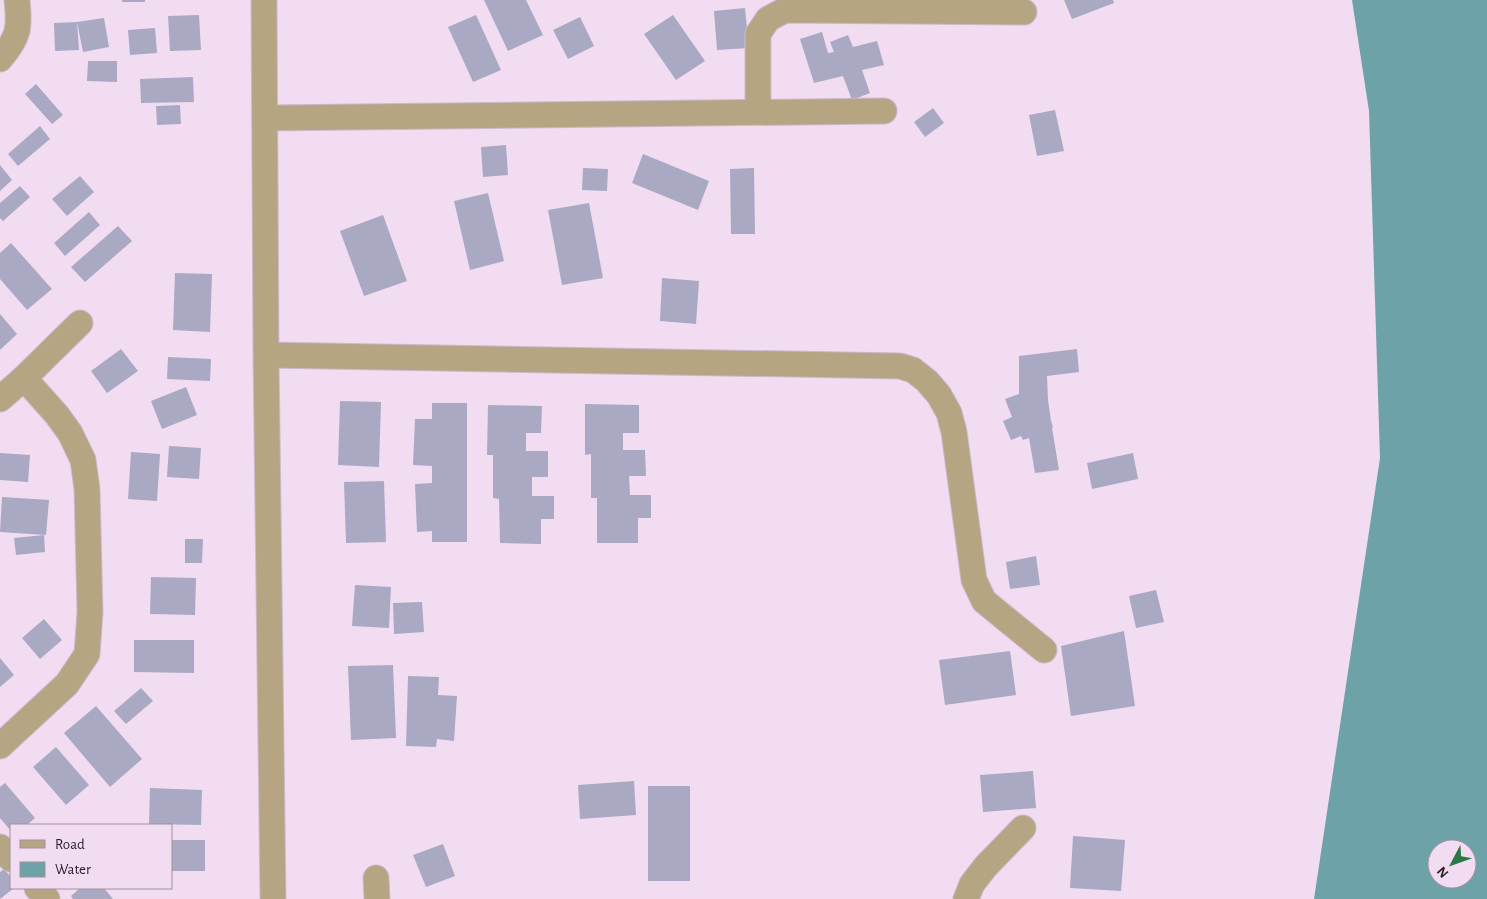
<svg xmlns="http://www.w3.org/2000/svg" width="1487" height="899" font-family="'Alegreya Sans',sans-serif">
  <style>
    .water { fill: #6da3a8; fill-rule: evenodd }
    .building { fill: #a9a9c4 }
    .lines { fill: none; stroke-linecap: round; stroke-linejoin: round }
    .minor-casing { stroke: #cdbacd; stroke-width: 27 }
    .minor { stroke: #b6a582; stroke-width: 25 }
  </style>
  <rect width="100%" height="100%" fill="#f2dcf1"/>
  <path class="water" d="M1352,0H1487V899H1314L1380,458L1369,111ZM1437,849H1467V879H1437Z"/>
  <path class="building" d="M122,0H145V2H122Z
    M484,0H526L543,35L508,51Z
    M1064,0H1113L1114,3L1072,19Z
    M745,8L749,48L717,50L714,11Z
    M199,15L201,50L170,51L168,16Z
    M476,15L501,70L473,82L448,27Z
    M673,15L705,61L676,80L644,34Z
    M580,17L594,46L568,59L553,30Z
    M104,18L109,47L83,52L77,22L79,50L55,51L54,23L77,22Z
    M155,28L157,53L130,55L128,30Z
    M822,32L828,53L834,52L830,42L848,35L853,47L877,41L884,65L862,70L870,93L852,100L843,76L814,83L800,39Z
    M88,61H117V82L87,81Z
    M193,77L194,102L141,103L140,79Z
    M36,84L63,115L52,124L25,94Z
    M180,105L181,124L157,125L156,106Z
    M933,108L944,123L925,137L914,122Z
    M1055,110L1064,151L1037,156L1029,115Z
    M40,126L50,139L18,166L8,154Z
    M506,145L508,175L483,177L481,147Z
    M643,154L709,181L698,210L632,183Z
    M0,165L12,180L0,191Z
    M583,168L608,169L607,191L582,190Z
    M754,168L755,234H731L730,169Z
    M80,176L94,192L67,216L52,199Z
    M20,186L30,197L3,221L0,218V203Z
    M488,193L504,261L470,270L454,201Z
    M589,203L603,278L562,285L548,210Z
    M89,212L100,225L65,256L54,243Z
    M383,215L407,281L364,296L340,231Z
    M118,226L132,241L85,282L71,267Z
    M11,243L52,289L27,310L0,279V253Z
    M175,273L212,274L210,332L173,330Z
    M662,278L699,281L696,324L660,321Z
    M0,314L17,334L0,350Z
    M121,349L138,371L107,393L91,371Z
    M1077,349L1079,372L1047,376L1048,400L1051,421L1053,427L1052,428L1059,470L1035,473L1029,438L1023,440L1021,436L1011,440L1003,421L1012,417L1005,399L1019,394V356Z
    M168,357L211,359L210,381L167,379Z
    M186,387L197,415L162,429L151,401Z
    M340,401L381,402L379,467L338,465Z
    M432,403H467V542H432V531L417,532L415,484L432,483V466L413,465L415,419H432Z
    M585,404L639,405V433H623V450H645L646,476H629L630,495H651V518H638V543H597V498H591V454L585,455Z
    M488,405L542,406L541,433H526V451H548V477H532V496H554V519H541V544L500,543L499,499L493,498V455H487Z
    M169,446L201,448L199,479L167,477Z
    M131,452L160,454L157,501L128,499Z
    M0,453L30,455L28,482L0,480Z
    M1133,453L1138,479L1092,489L1087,463Z
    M384,481L386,542L346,543L344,482Z
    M2,497L49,500L46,535L0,532Z
    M44,535L45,552L16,555L14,538Z
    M185,539H203L202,563H185Z
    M1036,556L1040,585L1010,589L1006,562Z
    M151,577L196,578L195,615L150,614Z
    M355,585L391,587L389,628L352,626Z
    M1156,590L1164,622L1136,628L1129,596Z
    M422,602L424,632L394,634L393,603Z
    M44,619L62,640L40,659L22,638Z
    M1124,631L1135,706L1071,716L1061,646Z
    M134,640H194V673L134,672Z
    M1010,651L1016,695L945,705L939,660Z
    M0,658L14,675L0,687Z
    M393,665L396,738L351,740L348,666Z
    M408,676L439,677L438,695L457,696L454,741L437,739L436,747L406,746Z
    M141,688L153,701L126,724L114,711Z
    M96,706L142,759L110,787L64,733Z
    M56,747L89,785L66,805L33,767Z
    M1033,771L1036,808L983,812L980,775Z
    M634,781L636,815L580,819L578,785Z
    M5,783L35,818L27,825H11V831L0,818V787Z
    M648,786H690V881H648Z
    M150,788L202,790L201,825L149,824Z
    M1073,836L1125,840L1121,891L1070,888Z
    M172,840H205V871H172Z
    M443,844L455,876L426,887L413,855Z
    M4,869L11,877V888H14L0,899V872Z
    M80,888H104L113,899H73L71,896Z"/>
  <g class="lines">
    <defs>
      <path id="minor" d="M264,0L266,355L273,899
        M0,59C19,37 20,28 17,0
        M758,112V34L768,19L785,10L1024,12
        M265,118L884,111
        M266,355L900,366L913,370L927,381L939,395L949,413L954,432L974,580L984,601L1044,650
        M0,399L24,378L80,323
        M0,746L67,684L87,654L90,612L87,489L83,460L70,433L57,415L24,378
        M0,847L11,859
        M376,878L377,899
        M37,888L47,899
        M966,899L972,884L986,866L1023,828"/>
    </defs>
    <use href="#minor" class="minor-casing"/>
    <use href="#minor" class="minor"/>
  </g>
  <rect x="10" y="824" width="162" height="65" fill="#f2dcf1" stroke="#a190a0"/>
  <rect x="20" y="840" width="25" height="8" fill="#b6a582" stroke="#a190a0"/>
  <text x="55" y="849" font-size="15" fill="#271f27">Road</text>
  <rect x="20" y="862" width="25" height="15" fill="#6da3a8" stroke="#a190a0"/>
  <text x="55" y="874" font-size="15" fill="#271f27">Water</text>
  <g transform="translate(1452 864) rotate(229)"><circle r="24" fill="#f2dcf1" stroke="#a190a0"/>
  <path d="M0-4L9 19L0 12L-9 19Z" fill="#2b7847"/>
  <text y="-8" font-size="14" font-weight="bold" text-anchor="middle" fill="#271f27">N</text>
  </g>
</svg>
